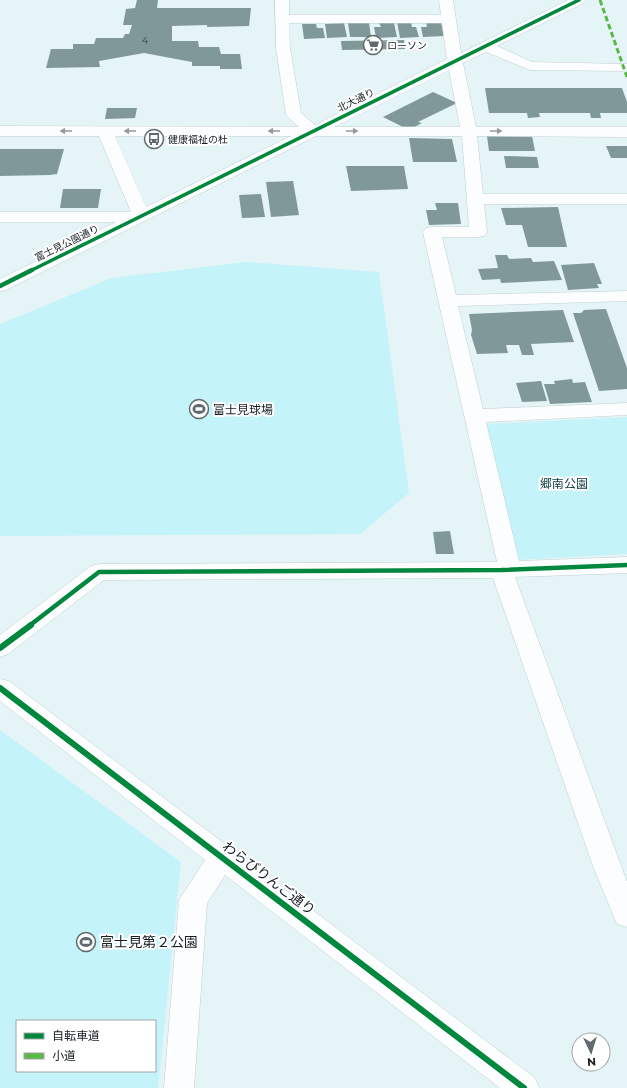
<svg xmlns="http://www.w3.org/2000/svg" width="627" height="1088" font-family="Montserrat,'Noto Sans JP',sans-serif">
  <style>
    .green { fill: #c4f3f9; fill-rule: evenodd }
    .building { fill: #81989b }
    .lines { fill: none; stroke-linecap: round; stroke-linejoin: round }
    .minor-casing { stroke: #c2cfd0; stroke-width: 1 }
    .minor { fill: #fbfdfe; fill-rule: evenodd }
    .quiet { stroke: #58b947; stroke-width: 3; stroke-dasharray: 5.5 3; stroke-linecap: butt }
    .cycleway-far2-casing { stroke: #fff; stroke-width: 5.5 }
    .cycleway-far1-casing { stroke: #fff; stroke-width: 7 }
    .cycleway-casing { stroke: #fff; stroke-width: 8 }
    .cycleway-far2 { stroke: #00873e; stroke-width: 3.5 }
    .cycleway-far1 { stroke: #00873e; stroke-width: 4.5 }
    .cycleway { stroke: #00873e; stroke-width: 6 }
    .oneway { fill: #94999b }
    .labels { text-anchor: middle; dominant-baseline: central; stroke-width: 4; stroke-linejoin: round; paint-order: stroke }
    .far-number-label { font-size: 9px; fill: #303d40 }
    .far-poi-label { font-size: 10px; fill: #151f21; stroke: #fff; text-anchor: start }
    .far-street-label { font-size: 10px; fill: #151f21; stroke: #fff }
    .poi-label { font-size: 12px; fill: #151f21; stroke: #fff; text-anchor: start }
    .park-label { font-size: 12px; fill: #0b3b40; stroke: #fff }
    .near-street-label { font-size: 14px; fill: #151f21; stroke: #fff }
    .near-poi-label { font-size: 14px; fill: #151f21; stroke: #fff; text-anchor: start }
  </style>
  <rect width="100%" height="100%" fill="#e5f4f6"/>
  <path class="green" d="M246,262L379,272L409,493L360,534L0,536V324L112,278Z
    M627,417V554L516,560L486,424Z
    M0,730L181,862L158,1088H0ZM17,1021H155V1071H17Z"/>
  <path class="building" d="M137,0H158L157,8H251L249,26L207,27V25L172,26V41H198L199,47H219L221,54H240L242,69H220V66H192V62L144,53L99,61L100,67L46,68L51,49H73V44H94L96,38H123L125,34H129L132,25H123L126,9L135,8Z
    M397,22H411L412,27H416L419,37L400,38Z
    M426,22H441L444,36L423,37L421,27H427Z
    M344,23L347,37L327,38L325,24Z
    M348,23H369L371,37H350Z
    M379,23H394L397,37L376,38L374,27H381Z
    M302,24H316L317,28H323L325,38L304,39Z
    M404,40L405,49L342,50L341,41Z
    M485,88H622L627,102V113H600L601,118H591L590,113H539L540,117L528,118L527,113H489Z
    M433,92L457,103L418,122L422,123L409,130L383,117Z
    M107,108H137L135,118L105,119Z
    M487,136H532L535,151H489Z
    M409,138L452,139L457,162H413Z
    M606,146H627V158H611Z
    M0,149H64L57,174L50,175L0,176Z
    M504,156L537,157L539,168H506Z
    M346,166H404L408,189L351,191Z
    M293,181L299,215L271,217L266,182Z
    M63,189H101L98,208H60Z
    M261,194L265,217L242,218L239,195Z
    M435,203H458L461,224L429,225L426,210H437Z
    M558,207L567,247H528L522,225H506L501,208Z
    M495,255H507L509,259L531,258L533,262L554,261L562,280L501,283L500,279L482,280L478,269L498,268Z
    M594,263L602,284H597L599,288L568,290L561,265Z
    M606,309L627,368V389L599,391L573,313H581L584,310Z
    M563,310L574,342L531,344L534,355H522L519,345H506L508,353L477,354L471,335L472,330L469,314Z
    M572,379L573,383L585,382L592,402L550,404L544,384H555L554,381Z
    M541,381L547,401L522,402L516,383Z
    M450,531L454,554H436L433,532Z"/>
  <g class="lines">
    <defs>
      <path id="minor" d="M275,0H289V15H441L439,0H453L461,53L568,0H586L584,3L497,46L532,62L627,64V70L623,71L530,70L486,52L463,63L476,127H627V137L477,136L483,194H627V204H484L487,232L484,236L478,237H442L456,295L627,291V301L458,306L483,409L627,403V415L486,422L519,561L627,557V573L515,577L627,882V927L617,924L594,869L493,578L104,580L8,654L0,657V635L91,566L99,564L497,562L423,232L426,228L432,227H469L462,136H316L6,290L0,291V279L116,222H0V212H131L99,136H0V126L299,127L286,115L276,48ZM289,23H442L447,59L315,125L301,113L290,48ZM449,70L460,127H334ZM115,136H291L146,207Z
        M0,679L9,681L535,1078L539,1088H500L225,875L207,903L194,1088H164L179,900L205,860L0,701Z"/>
    </defs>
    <use href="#minor" class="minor-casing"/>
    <use href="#minor" class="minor"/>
    <path class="quiet" d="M600,0L627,77"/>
    <defs>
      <path id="cycleway-far2" d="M30,271L579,0"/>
      <path id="cycleway-far1" d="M0,286L32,270
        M29,626L99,572L501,570L627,565"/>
      <path id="cycleway" d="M0,648L31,625
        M0,688L524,1088"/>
    </defs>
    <use href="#cycleway-far2" class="cycleway-far2-casing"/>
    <use href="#cycleway-far1" class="cycleway-far1-casing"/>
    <use href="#cycleway" class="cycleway-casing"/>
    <use href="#cycleway-far2" class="cycleway-far2"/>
    <use href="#cycleway-far1" class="cycleway-far1"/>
    <use href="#cycleway" class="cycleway"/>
  </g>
  <defs><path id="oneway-solid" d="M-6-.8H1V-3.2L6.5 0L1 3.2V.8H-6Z"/></defs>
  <g class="oneway">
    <use href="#oneway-solid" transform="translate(66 131) rotate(-180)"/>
    <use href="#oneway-solid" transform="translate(130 131) rotate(-180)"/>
    <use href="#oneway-solid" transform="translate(274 131) rotate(-180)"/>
    <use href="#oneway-solid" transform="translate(352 131)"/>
    <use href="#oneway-solid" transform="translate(496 131)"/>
  </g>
  <defs>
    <symbol id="supermarket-ring" viewBox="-11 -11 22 22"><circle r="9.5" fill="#fff" stroke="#5e6a6c" stroke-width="1.5"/><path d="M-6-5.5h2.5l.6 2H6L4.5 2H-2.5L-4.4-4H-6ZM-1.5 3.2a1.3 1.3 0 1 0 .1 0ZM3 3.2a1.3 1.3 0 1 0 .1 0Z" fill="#5e6a6c"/></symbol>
    <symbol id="bus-ring" viewBox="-11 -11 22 22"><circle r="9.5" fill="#fff" stroke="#5e6a6c" stroke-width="1.5"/><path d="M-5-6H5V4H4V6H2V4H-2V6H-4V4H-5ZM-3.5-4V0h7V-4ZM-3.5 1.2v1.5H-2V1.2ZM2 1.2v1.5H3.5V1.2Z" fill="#5e6a6c"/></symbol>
    <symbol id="stadium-ring" viewBox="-11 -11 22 22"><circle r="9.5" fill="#fff" stroke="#5e6a6c" stroke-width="1.5"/><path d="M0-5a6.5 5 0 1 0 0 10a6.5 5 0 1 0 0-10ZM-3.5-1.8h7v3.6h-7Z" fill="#5e6a6c"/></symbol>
  </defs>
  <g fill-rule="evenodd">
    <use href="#supermarket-ring" x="362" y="34" width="22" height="22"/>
    <use href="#bus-ring" x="143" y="128" width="22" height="22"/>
    <use href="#stadium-ring" x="188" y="398" width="22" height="22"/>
    <use href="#stadium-ring" x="75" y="931" width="22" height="22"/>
  </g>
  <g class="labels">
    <g class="far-number-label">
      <text x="145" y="40">4</text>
    </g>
    <g class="far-poi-label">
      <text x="387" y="45">ローソン</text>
      <text x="168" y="139">健康福祉の杜</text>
    </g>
    <g class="far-street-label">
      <text transform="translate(356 100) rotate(-26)">北大通り</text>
      <text transform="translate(67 243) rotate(-26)">富士見公園通り</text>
    </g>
    <g class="poi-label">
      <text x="213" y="409">富士見球場</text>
    </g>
    <g class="park-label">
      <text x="564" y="483">郷南公園</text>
    </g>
    <g class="near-street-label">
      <text transform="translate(269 878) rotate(37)">わらびりんご通り</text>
    </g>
    <g class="near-poi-label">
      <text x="100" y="942">富士見第２公園</text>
    </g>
  </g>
  <rect x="16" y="1020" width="140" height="52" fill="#ffffff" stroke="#a1a5a6"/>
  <rect x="24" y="1033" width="20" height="6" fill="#00873e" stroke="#a1a5a6"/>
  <text x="52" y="1040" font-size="12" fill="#151f21">自転車道</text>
  <rect x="24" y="1053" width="20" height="6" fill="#58b947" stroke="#a1a5a6"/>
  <text x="52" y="1060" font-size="12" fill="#151f21">小道</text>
  <g transform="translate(591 1052) rotate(176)"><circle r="19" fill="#ffffff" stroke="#a1a5a6"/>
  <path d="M0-3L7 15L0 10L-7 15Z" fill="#5e6a6c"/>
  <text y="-6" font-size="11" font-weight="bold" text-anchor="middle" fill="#151f21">N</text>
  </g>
</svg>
